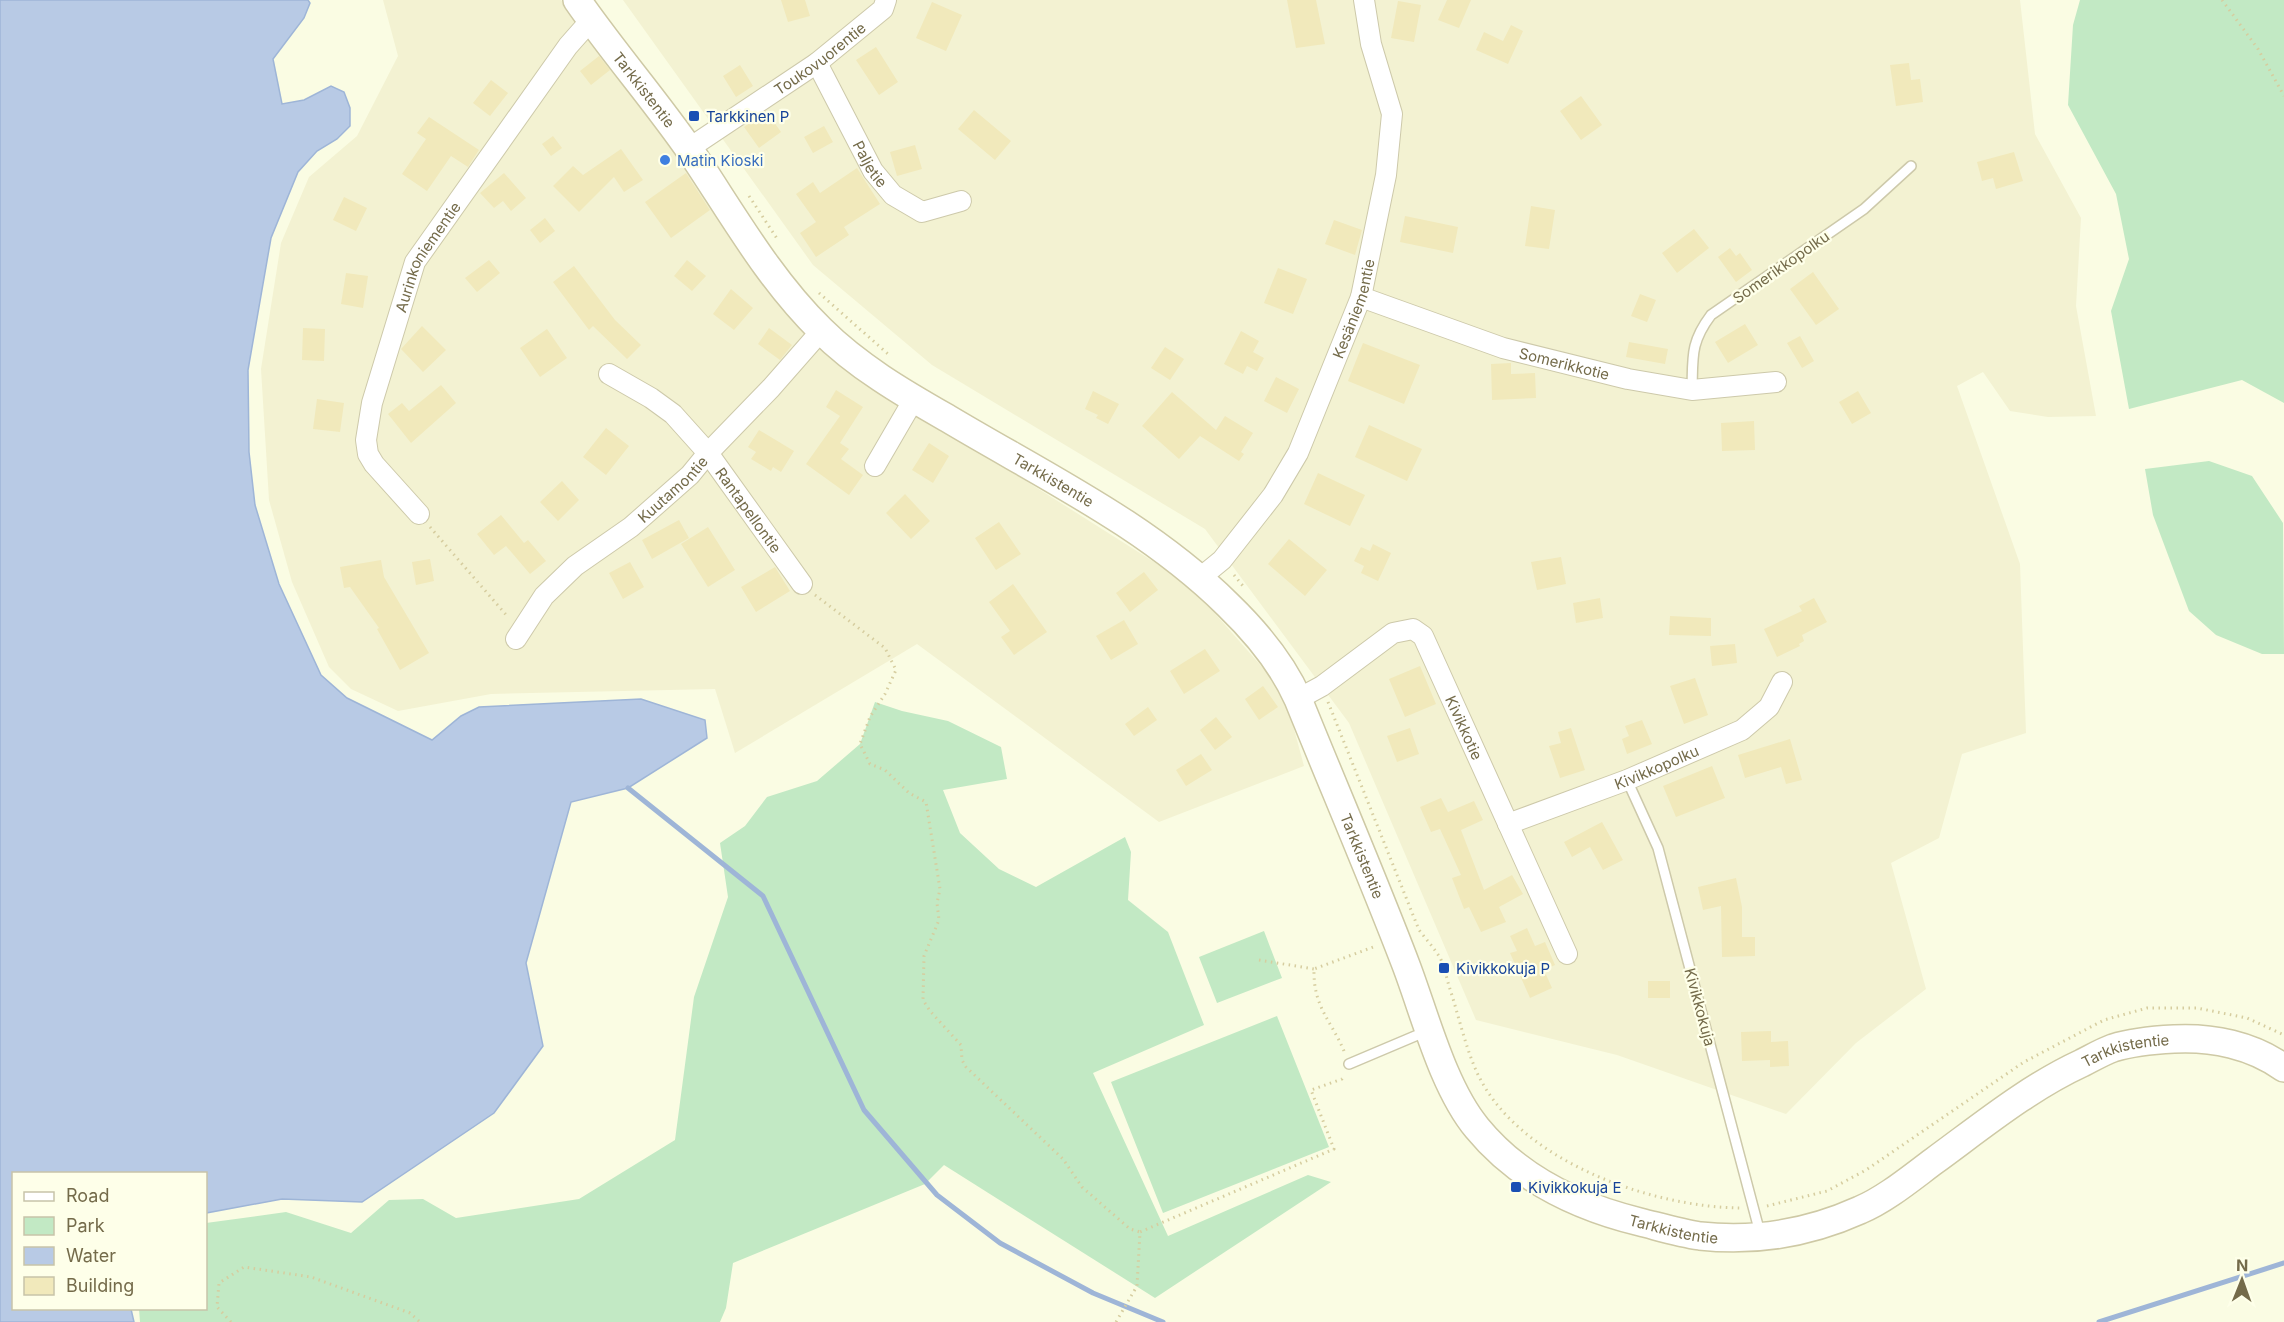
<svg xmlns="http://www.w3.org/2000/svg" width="2284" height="1322" font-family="Inter,sans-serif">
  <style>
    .residential { fill: #f3f2d2 }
    .green { fill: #c2e9c4 }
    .water { fill: #b8cae5; stroke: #9eb5d7; stroke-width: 1.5 }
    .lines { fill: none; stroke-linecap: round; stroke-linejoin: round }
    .stream { stroke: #9eb5d7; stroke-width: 5 }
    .building { fill: #f1e9bb }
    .lane-casing { stroke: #cdc9aa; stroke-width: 12 }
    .street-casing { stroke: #cdc9aa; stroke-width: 22 }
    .secondary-casing { stroke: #cec9a5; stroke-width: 30 }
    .path { stroke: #d6cd9f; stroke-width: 3; stroke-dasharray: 1.5 4.5; stroke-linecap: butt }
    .lane { stroke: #fff; stroke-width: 9 }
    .street { stroke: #fff; stroke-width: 20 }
    .secondary { stroke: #fff; stroke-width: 27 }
    .transit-dot { fill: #1a4fb4; stroke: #feffe9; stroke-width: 2 }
    .shop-dot { fill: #3f7fe0; stroke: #feffe9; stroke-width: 2 }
    .labels { text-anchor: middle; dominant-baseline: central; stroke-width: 4.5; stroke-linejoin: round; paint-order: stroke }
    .street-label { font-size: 15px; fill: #746b4a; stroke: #feffe9 }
    .transit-label { font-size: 15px; fill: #164399; stroke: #feffe9; text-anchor: start }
    .shop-label { font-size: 15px; fill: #366cbe; stroke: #feffe9; text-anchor: start }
  </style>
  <rect width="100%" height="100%" fill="#fafce3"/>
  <path class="residential" d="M383,0H561L836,361L1189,584L1284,692L1304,766L1159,822L917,644L735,753L715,689L491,694L398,711L351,689L329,667L292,582L269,500L261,369L281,243L309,177L357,136L398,56Z
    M623,0H2020L2035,134L2081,218L2076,306L2096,416L2048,417L2010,411L1983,372L1957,386L2020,564L2026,733L1962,754L1939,838L1891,863L1926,989L1856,1043L1786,1114L1617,1055L1476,1020L1349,723L1205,529L932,365L813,265Z"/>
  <path class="green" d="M2080,0H2284V403L2242,380L2129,409L2111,311L2129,259L2116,194L2068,105L2073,25Z
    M2209,461L2252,476L2283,523L2284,654H2262L2216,635L2189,611L2153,515L2145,469Z
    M875,702L902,711L948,721L1001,747L1007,779L943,790L960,833L999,869L1036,887L1125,837L1131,852L1128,900L1168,932L1204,1025L1093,1073L1168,1236L1308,1175L1331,1182L1155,1298L944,1165L925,1184L733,1263L726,1308L720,1322H140L139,1309L206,1308V1223L286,1212L351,1233L389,1200L423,1199L456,1218L579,1199L675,1140L694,997L728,897L720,843L745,826L767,797L817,781L860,744Z
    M1264,931L1282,978L1217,1003L1199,957Z
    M1277,1016L1329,1147L1163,1213L1111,1082Z"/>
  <path class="water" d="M0,0H308L310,3L304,18L273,59L282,104L304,100L331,86L344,92L350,108V126L337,139L317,151L298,172L271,238L248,370L249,452L255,505L279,584L321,675L347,698L432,740L461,716L479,707L641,699L705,720L707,738L628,788L571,802L526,963L543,1046L494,1113L362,1202L282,1199L206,1213V1174H14V1308L131,1309L134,1322H0Z"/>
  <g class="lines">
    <path class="stream" d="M628,788L763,896L864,1110L937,1195L1000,1243L1093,1293L1163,1322
      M2099,1322L2284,1263"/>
  </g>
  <path class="building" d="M781,0H805L810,16L788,22Z
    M1287,0H1316L1325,44L1296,48Z
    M1447,0H1471L1459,28L1438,20Z
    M1398,1L1421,5L1414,42L1391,38Z
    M932,2L962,15L946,51L916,38Z
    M1511,25L1523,31L1508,64L1476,50L1484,32L1503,41Z
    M876,47L898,82L879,95L856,60Z
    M599,56L610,70L591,85L580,71Z
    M1909,63L1911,80L1920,79L1923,102L1896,106L1890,65Z
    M740,65L753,86L736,97L723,76Z
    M491,80L508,93L490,116L473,103Z
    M1581,96L1602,125L1581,140L1560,111Z
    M974,110L1011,141L995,160L958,129Z
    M766,111L781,132L759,148L744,127Z
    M429,117L479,150L468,167L451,156L427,191L402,174L426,139L417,133Z
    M824,126L833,142L813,153L804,137Z
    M553,136L562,148L551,156L542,144Z
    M915,145L922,169L897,176L890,152Z
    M621,149L643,180L624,192L614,177L579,212L553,186L573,166L583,175Z
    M2014,152L2023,181L1996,189L1993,178L1982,181L1977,162Z
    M857,168L880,204L844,227L849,235L816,257L800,233L816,222L796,194L813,182L820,193Z
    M504,173L526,198L511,211L503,201L494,208L480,193Z
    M686,173L710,210L671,238L645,202Z
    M344,197L367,208L356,231L333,220Z
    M1531,206L1555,210L1549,249L1525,246Z
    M1405,216L1458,227L1453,253L1400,242Z
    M545,218L555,231L540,243L530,230Z
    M1334,220L1362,230L1355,255L1325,244Z
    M1694,229L1709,248L1677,273L1662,253Z
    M1730,248L1736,256L1740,253L1752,270L1736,282L1718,257Z
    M489,260L500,273L477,292L465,278Z
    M687,260L706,276L692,291L674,276Z
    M574,266L615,320L641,345L627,359L593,326L589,330L553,282Z
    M1278,268L1307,279L1293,314L1264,303Z
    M1813,272L1839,309L1816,325L1790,289Z
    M346,273L368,276L363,308L341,304Z
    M731,289L753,308L734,330L713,314Z
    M1640,294L1656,300L1647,322L1631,316Z
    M1745,324L1758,345L1728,363L1715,342Z
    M422,326L446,350L423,372L401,349Z
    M303,328L325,329L324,361L302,360Z
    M769,328L792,345L780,360L758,344Z
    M547,329L567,358L540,377L520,348Z
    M1241,331L1259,341L1253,352L1264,358L1257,371L1247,366L1243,374L1224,364Z
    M1800,336L1814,361L1802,368L1787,343Z
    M1629,342L1668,349L1665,364L1626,357Z
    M1363,343L1420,365L1404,404L1348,381Z
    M1165,347L1184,359L1170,380L1151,368Z
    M1511,363V374L1535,373L1536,398L1492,400L1491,364Z
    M1276,377L1299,389L1287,413L1264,401Z
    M441,385L456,403L411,443L388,414L402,403L409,411Z
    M836,390L863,407L840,443L849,449L841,459L863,475L849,495L806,464L840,416L826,407Z
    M1093,391L1119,404L1108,424L1096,418L1098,415L1085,409Z
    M1858,391L1871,413L1852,424L1839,402Z
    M1172,392L1216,430L1225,416L1253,433L1241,452L1244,454L1239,461L1200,436L1179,459L1142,426Z
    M317,399L344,403L340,432L313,429Z
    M1754,421L1755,450L1722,451L1721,423Z
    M1369,425L1422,449L1407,481L1355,457Z
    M606,428L629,446L606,475L583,457Z
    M759,430L794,451L781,472L773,467L771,471L751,459L756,452L748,447Z
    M929,443L949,456L933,483L912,470Z
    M1318,473L1365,495L1350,526L1304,504Z
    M562,481L579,500L558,521L540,502Z
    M905,494L930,521L911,539L886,513Z
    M501,515L524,543L528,540L546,561L530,574L506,546L494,555L477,534Z
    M679,520L689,538L652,559L642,540Z
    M999,522L1021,554L996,570L975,538Z
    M708,527L735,570L708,587L681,544Z
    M1289,539L1327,570L1305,596L1268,564Z
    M1373,544L1391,553L1378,581L1361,573L1364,566L1354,561L1361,547L1370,551Z
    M1561,557L1566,584L1537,590L1531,562Z
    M430,559L434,581L416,585L412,562Z
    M381,560L384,577L429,653L400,670L377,629L379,628L350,587L344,588L340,567Z
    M630,562L644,587L623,599L609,573Z
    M775,567L790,591L756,612L741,587Z
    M1144,572L1158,590L1130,612L1116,593Z
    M1013,584L1047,632L1014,655L1001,637L1010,631L989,602Z
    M1600,598L1603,618L1576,623L1573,603Z
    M1814,598L1827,622L1802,635L1804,641L1799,644L1800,646L1777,657L1764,629L1802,611L1799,606Z
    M1670,616L1711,618V636L1669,635Z
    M1124,620L1138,644L1111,660L1096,636Z
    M1735,644L1737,663L1712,666L1710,646Z
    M1205,649L1220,671L1184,694L1170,671Z
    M1420,666L1436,704L1405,717L1389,679Z
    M1695,678L1708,715L1684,724L1670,686Z
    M1263,686L1278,707L1259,720L1245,699Z
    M1148,707L1157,720L1134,736L1125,724Z
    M1216,717L1232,737L1215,750L1200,730Z
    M1642,720L1652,744L1627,754L1622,739L1629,736L1625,726Z
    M1410,728L1419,754L1397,762L1387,736Z
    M1571,728L1585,770L1560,778L1549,746L1561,743L1558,732Z
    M1790,739L1802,780L1786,784L1781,767L1745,778L1738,755Z
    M1201,754L1212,770L1186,786L1176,770Z
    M1712,766L1725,798L1676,817L1663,786Z
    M1441,798L1448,812L1474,801L1483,820L1461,830L1484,890L1512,875L1523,894L1499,907L1506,922L1481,932L1469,907L1464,909L1452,878L1461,875L1440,829L1431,832L1420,807Z
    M1602,822L1623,860L1603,870L1590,847L1572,857L1564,842Z
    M1736,878L1742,907V937H1755V956L1722,957L1721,906L1703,910L1698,887Z
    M1527,928L1535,946L1545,942L1555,965L1544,970L1552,988L1530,998L1510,953L1517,951L1510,936Z
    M1648,981H1670V998H1648Z
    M1771,1031V1042L1788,1041L1789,1066L1770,1067V1060L1742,1061L1741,1032Z"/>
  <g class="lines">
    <defs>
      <path id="lane" d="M1692,390C1693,357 1690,343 1711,315L1864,209L1911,166
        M1627,780L1658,848L1760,1233
        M1349,1064L1427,1031"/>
      <g id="street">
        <path id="s1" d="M817,63L873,171L893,195L922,212L961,201"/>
        <path id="s2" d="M688,149L817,63L883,9L886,0"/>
        <path id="s3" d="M1361,297L1503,348L1628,379L1692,390L1776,382"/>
        <path id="s4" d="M609,374L651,398L673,414L708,453L802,584"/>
        <path d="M875,466L914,399"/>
        <path id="s5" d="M419,514L374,464L368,454L366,440L372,403L415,262L568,46L591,20"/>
        <path id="s6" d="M1200,578L1222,560L1273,495L1298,453L1361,297L1386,175L1392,114L1371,44L1364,0"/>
        <path id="s7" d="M516,639L544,596L575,566L631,527L690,475L708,453L771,388L821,331"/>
        <path id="s8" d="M1298,699L1322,686L1393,633L1413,629L1423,636L1567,954"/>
        <path id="s9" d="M1508,824L1627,780L1742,730L1769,707L1782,682"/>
      </g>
      <g id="secondary">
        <path id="s10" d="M577,0C613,52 655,100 691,152C732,213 768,278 821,330C857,366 903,393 947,418C1044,476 1147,525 1228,605C1256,632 1282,663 1298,699C1334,788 1372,876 1406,965C1425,1015 1443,1087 1477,1128C1518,1178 1578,1207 1640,1222C1660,1227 1680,1233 1700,1236C1755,1242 1809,1233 1860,1210C1886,1199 1911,1178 1934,1161C1982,1126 2028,1088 2082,1063C2092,1058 2102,1052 2113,1048C2132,1042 2154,1040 2174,1039C2212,1037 2252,1045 2284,1068"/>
      </g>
    </defs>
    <use href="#lane" class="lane-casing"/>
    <use href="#street" class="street-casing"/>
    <use href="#secondary" class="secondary-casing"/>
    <path class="path" d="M2222,0L2258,49L2284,96
      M749,196L778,240
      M819,293L888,354
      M430,527L508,617
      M1234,575L1243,586
      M815,595L885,648L896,670L885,694L870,717L860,744L870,764L885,770L909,793L926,802L940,889L937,903L939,920L924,956L923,1000L930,1011L961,1045L962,1060L966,1067L1063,1159L1082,1187L1130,1229L1140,1232
      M1328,702L1419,930C1426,939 1433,947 1439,956C1444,964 1446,976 1449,986C1458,1013 1464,1042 1475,1068C1513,1159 1649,1207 1740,1208
      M1259,960L1314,969
      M1344,1051C1331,1020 1313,1007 1314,969L1376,946
      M1767,1206L1827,1191L1866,1170L2024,1062L2104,1020L2147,1008H2197L2247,1018L2284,1035
      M231,1322L217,1307L219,1283L244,1267L311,1277L410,1313L420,1322
      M1116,1322L1137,1286L1140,1232L1334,1149L1311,1090L1342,1079L1344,1076"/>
    <use href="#lane" class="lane"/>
    <use href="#street" class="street"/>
    <use href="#secondary" class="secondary"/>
  </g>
  <g class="transit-dot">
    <rect x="688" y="110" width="12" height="12" rx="3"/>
    <rect x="1438" y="962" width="12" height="12" rx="3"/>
    <rect x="1510" y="1181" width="12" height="12" rx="3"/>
  </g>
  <circle class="shop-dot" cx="665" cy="160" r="6"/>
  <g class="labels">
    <g class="street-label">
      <text stroke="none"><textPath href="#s2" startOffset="160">Toukovuorentie</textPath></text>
      <text stroke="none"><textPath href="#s10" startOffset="112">Tarkkistentie</textPath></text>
      <text stroke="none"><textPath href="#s1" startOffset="114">Paljetie</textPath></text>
      <text stroke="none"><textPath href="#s5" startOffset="288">Aurinkoniementie</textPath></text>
      <text transform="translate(1781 267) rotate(-35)">Somerikkopolku</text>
      <text stroke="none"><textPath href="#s6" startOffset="315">Kesäniementie</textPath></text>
      <text stroke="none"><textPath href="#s3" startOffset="214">Somerikkotie</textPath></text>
      <text stroke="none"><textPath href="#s10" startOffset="688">Tarkkistentie</textPath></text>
      <text stroke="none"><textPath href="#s7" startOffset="219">Kuutamontie</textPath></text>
      <text stroke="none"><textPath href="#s4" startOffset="198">Rantapellontie</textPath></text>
      <text stroke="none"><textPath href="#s8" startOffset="249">Kivikkotie</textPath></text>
      <text stroke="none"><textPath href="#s9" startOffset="159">Kivikkopolku</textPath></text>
      <text stroke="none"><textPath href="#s10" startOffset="1191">Tarkkistentie</textPath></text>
      <text transform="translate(1700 1007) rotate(75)">Kivikkokuja</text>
      <text stroke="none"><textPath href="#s10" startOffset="2217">Tarkkistentie</textPath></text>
      <text stroke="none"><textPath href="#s10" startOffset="1713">Tarkkistentie</textPath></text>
    </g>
    <g class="transit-label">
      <text x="706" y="116">Tarkkinen P</text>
      <text x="1456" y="968">Kivikkokuja P</text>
      <text x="1528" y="1187">Kivikkokuja E</text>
    </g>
    <g class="shop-label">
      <text x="677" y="160">Matin Kioski</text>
    </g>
  </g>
  <rect x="12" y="1172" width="195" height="138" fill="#feffe9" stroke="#c7c4a9" stroke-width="1.5"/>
  <rect x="24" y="1192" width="30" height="9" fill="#ffffff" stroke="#c7c4a9" stroke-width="1.5"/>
  <text x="66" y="1202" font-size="18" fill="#746b4a">Road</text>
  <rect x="24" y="1217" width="30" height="18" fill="#c2e9c4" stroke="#c7c4a9" stroke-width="1.5"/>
  <text x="66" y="1232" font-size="18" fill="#746b4a">Park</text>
  <rect x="24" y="1247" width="30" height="18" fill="#b8cae5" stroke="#c7c4a9" stroke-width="1.5"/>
  <text x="66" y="1262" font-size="18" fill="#746b4a">Water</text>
  <rect x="24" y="1277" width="30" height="18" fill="#f1e9bb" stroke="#c7c4a9" stroke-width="1.5"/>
  <text x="66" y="1292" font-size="18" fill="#746b4a">Building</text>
  <g transform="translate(2242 1280) rotate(1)" stroke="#feffe9" stroke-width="4.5" paint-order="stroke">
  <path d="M0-4.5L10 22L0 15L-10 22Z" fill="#746b4a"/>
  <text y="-9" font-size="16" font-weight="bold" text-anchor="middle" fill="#746b4a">N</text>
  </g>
</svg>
